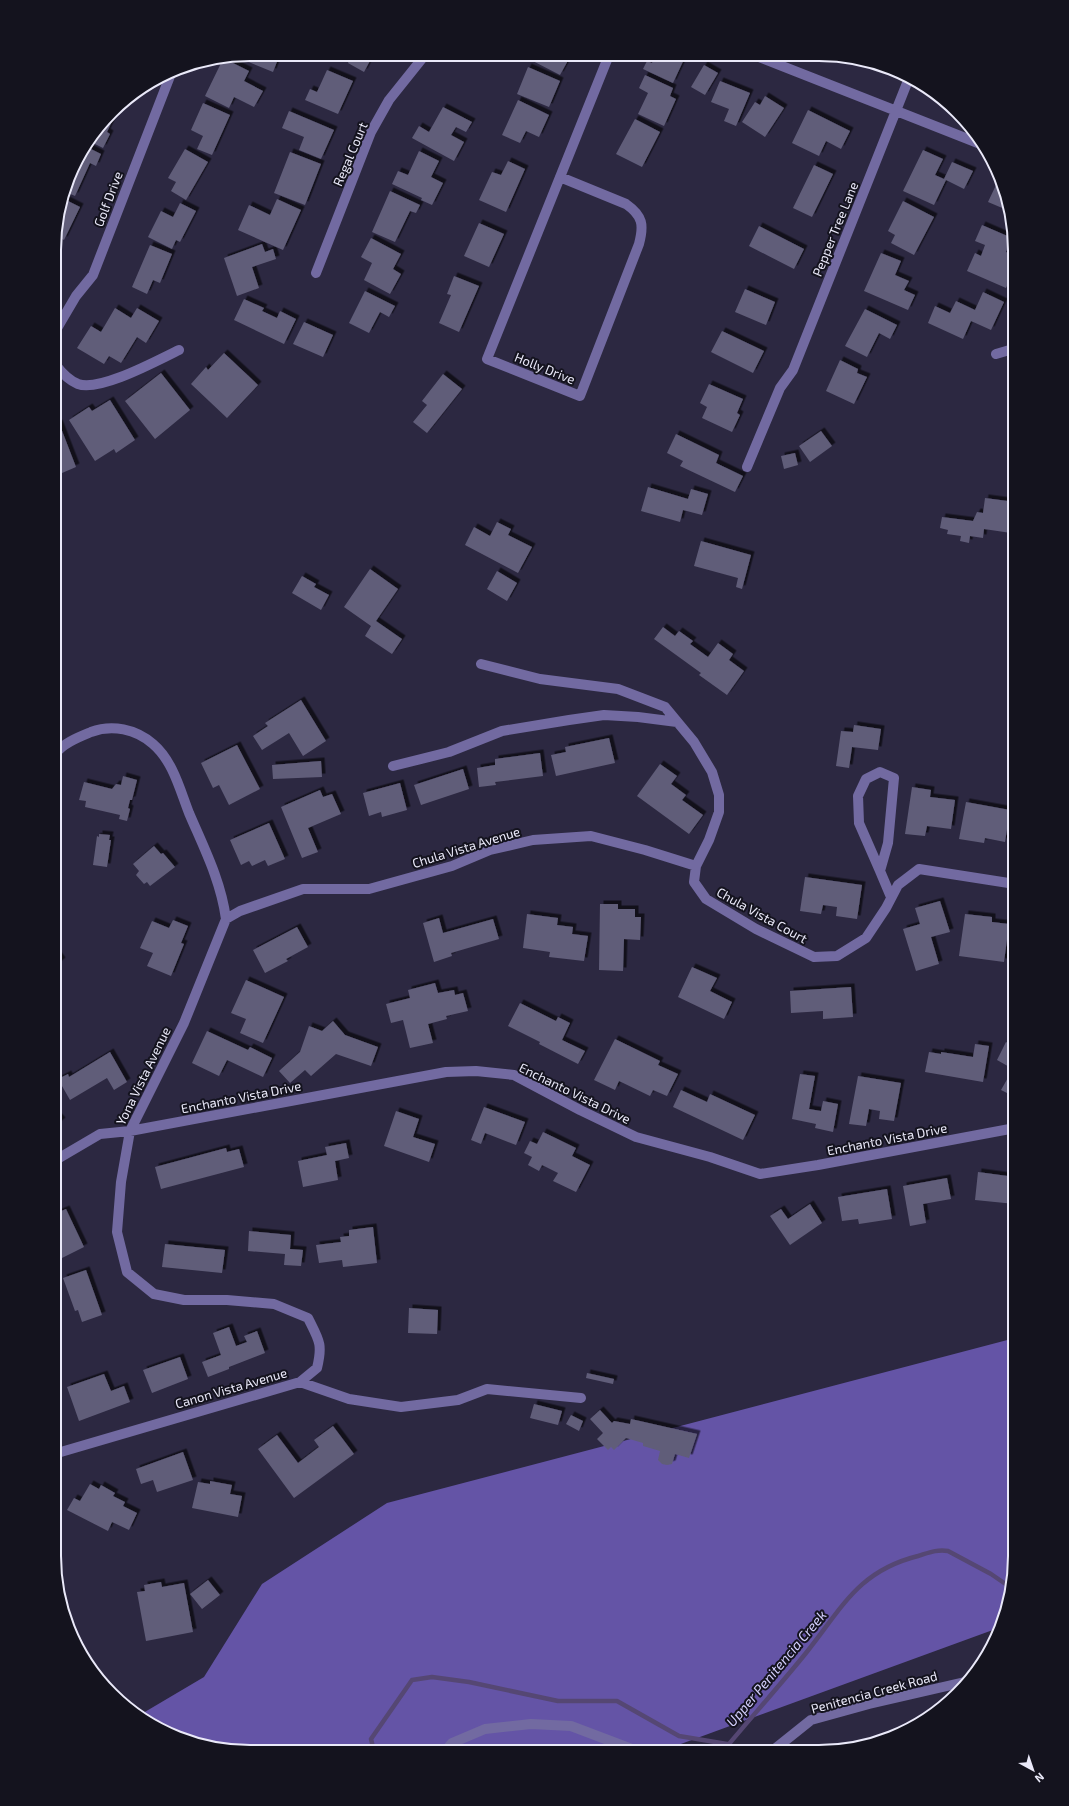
<svg xmlns="http://www.w3.org/2000/svg" width="1069" height="1806" font-family="'Exo 2',sans-serif">
  <style>
    .forest { fill: #6454a6 }
    .lines { fill: none; stroke-linecap: round; stroke-linejoin: round }
    .stream { stroke: #554773; stroke-width: 4.5 }
    .building { fill: #605d79; filter: url(#shadow) }
    .minor { stroke: #726aa1; stroke-width: 10 }
    .labels { text-anchor: middle; dominant-baseline: central; stroke-width: 4; stroke-linejoin: round; paint-order: stroke }
    .street-label { font-size: 13px; fill: #eae9f9; stroke: #14131e }
    .water-label { font-size: 14px; font-style: italic; fill: #d4d0fd; stroke: #14131e }
    .rim { fill: none; stroke: #eae9f9; stroke-width: 2 }
  </style>
  <defs>
    <filter id="shadow"><feDropShadow dx="3.5" dy="-3.5" stdDeviation="0" flood-color="#0009"/></filter>
  </defs>
  <rect width="100%" height="100%" fill="#2c2841"/>
  <path class="forest" d="M1015,1338V1569L1001,1627L659,1752L225,1750L175,1737L138,1716L204,1677L262,1584L387,1503Z"/>
  <g class="lines">
    <path class="stream" d="M374,1751L371,1739L412,1680L432,1677L469,1682L558,1701H617L679,1736L727,1744H729C755,1713 781,1684 806,1653C842,1608 858,1571 918,1556C928,1553 937,1549 948,1551L991,1574L1010,1587
      M729,1752V1744"/>
  </g>
  <path class="building" d="M250,54H267L278,59L273,72L236,57Z
    M352,54H380L377,60L372,57L364,72L348,63Z
    M532,55H571L560,75L529,59Z
    M655,55H686L673,83L643,69L647,61L652,63Z
    M223,59H225L249,71L244,81L263,91L254,107L234,97L229,108L205,96Z
    M704,65L718,73L705,95L691,87Z
    M528,67L560,81L549,107L517,94Z
    M327,70L353,81L338,114L305,100L310,89L317,92Z
    M645,75L673,88L670,96L676,99L664,126L638,114L648,93L639,88Z
    M720,81L750,93L736,126L724,121L729,109L711,102Z
    M765,96L784,108L765,137L742,122L755,102L760,105Z
    M518,100L549,115L539,137L526,131L520,143L502,135Z
    M203,103L230,115L212,155L197,149L203,136L191,130Z
    M120,104L107,132L110,134L103,148L91,142Z
    M443,107L472,122L466,132L456,127L451,135L464,142L454,161L412,138L419,126L429,132Z
    M808,110L850,131L841,149L826,141L819,156L792,143Z
    M289,111L334,130L321,159L299,150L304,137L282,128Z
    M635,119L660,132L642,167L616,154Z
    M87,147L101,154L96,166L90,163L75,196L66,192L74,163Z
    M185,149L208,162L186,200L171,191L176,182L168,178Z
    M923,150L943,159L935,175L944,179L952,162L973,171L964,189L946,180L934,205L903,191Z
    M419,151L439,161L431,177L443,183L432,205L421,200L422,198L392,184L398,171L408,175Z
    M290,152L321,164L305,205L274,193Z
    M508,161L525,169L506,212L479,200L492,172L501,175Z
    M814,165L833,174L812,217L793,208Z
    M997,183L1002,185L1007,210L988,202Z
    M390,191L420,205L416,213L410,211L395,242L372,232Z
    M64,199L80,207L64,240L56,236V225Z
    M277,199L301,210L283,250L238,230L249,205L270,215Z
    M903,201L934,217L914,255L891,243L895,235L888,231Z
    M180,203L196,211L180,242L176,240L172,249L148,237L161,211L173,217Z
    M479,223L504,234L489,267L464,256Z
    M982,225L1012,238L1006,252L1015,256V269L1006,288L967,271L975,253L981,256L985,245L975,241Z
    M759,226L804,249L794,269L749,246Z
    M371,238L401,254L393,269L401,274L390,294L364,280L372,263L361,257Z
    M262,244L265,252L273,249L276,259L252,267L259,288L237,296L224,258Z
    M150,245L172,254L160,283L153,280L147,294L132,287Z
    M881,253L901,261L895,275L909,281L904,290L915,295L908,310L864,291Z
    M454,276L479,286L459,332L439,323L451,295L447,294Z
    M745,289L775,302L766,325L735,312Z
    M365,291L395,306L389,317L380,312L369,333L349,323Z
    M983,292L1004,302L991,330L971,321L963,339L928,323L935,306L950,313L956,301L975,310Z
    M244,299L264,308L262,311L277,318L280,311L296,319L284,344L234,320Z
    M115,308L131,318L137,308L159,321L146,343L137,337L121,363L109,356L104,364L77,348L91,326L101,332Z
    M865,309L897,325L890,339L879,333L867,357L845,346Z
    M304,322L333,335L323,357L293,344Z
    M722,331L764,351L753,373L711,352Z
    M224,353L258,385L227,418L191,384L206,367L208,370Z
    M840,360L858,369L857,373L867,377L854,404L826,391Z
    M161,373L190,410L155,439L125,401Z
    M443,374L462,389L427,433L413,422L427,405L422,401Z
    M709,384L743,399L737,413L740,415L732,432L702,418L707,407L700,403Z
    M110,400L135,440L116,453L114,449L95,461L69,420L89,407L92,411Z
    M59,423L76,467L55,476V425Z
    M821,431L832,446L810,462L799,446Z
    M676,434L719,455L716,463L743,476L735,492L680,466L683,461L667,453Z
    M795,453L798,465L784,469L781,456Z
    M648,487L688,499L691,489L708,494L702,515L683,510L680,522L641,511Z
    M985,498L1015,502V529L1012,527L1011,533L984,529L983,538L970,536L969,543L960,541L961,536L947,534L948,530L940,528L942,517L973,521L977,512L983,513Z
    M497,522L511,529L508,535L532,547L518,573L465,545L474,527L490,536Z
    M701,541L751,555L742,589L736,587L738,578L694,566Z
    M370,569L398,589L376,621L402,639L392,654L365,636L371,626L344,607Z
    M497,571L517,583L507,601L487,589Z
    M302,576L316,584L314,587L329,595L321,610L292,593Z
    M663,627L675,636L679,631L693,641L690,644L708,657L718,643L733,654L729,660L744,671L727,695L699,675L701,673L654,639Z
    M301,700L326,741L303,756L289,733L262,750L253,736L268,726L265,723Z
    M854,725L881,729L878,750L852,747L849,768L836,766L841,731L853,732Z
    M609,738L615,763L556,776L551,755L566,752L565,747Z
    M237,745L260,789L229,805L219,785L213,788L201,763Z
    M540,753L543,776L495,782L496,785L479,787L477,768L495,765V759Z
    M321,761L322,777L273,779L272,765Z
    M660,764L677,776L671,784L686,795L682,800L703,815L689,834L637,796Z
    M463,769L469,789L421,805L414,785Z
    M123,776L137,780L132,800H130L128,808L130,809L127,821L119,819L120,815L85,807L86,801L79,800L84,782L112,789L116,784L121,785Z
    M400,783L407,810L382,817L381,812L369,816L363,793Z
    M912,787L931,790L930,797L955,800L951,829L927,826L925,836L905,834Z
    M320,790L323,797L332,794L341,814L308,828L318,852L302,858L281,807Z
    M966,802L1010,810L1005,842L985,838L984,843L959,839Z
    M269,823L285,859L268,866L265,860L252,866L249,861L241,865L230,840Z
    M99,834L110,835L109,840H111L107,867L93,865L97,836L99,837Z
    M154,846L161,854L163,853L175,867L150,886L147,882L144,884L136,875L139,871L133,864Z
    M805,877L862,885L857,919L836,916L837,907L823,905L821,914L800,911Z
    M940,901L950,932L931,937L939,964L916,971L903,929L920,924L915,908Z
    M600,904H618V909H635V917H641L640,940L624,939L623,971L599,970Z
    M527,914L558,918L557,925L573,927L572,934L588,936L584,961L549,957L550,952L523,948Z
    M965,914L992,917V922L1009,924L1004,962L959,956Z
    M439,918L443,933L493,919L499,939L451,953L452,956L434,962L423,923Z
    M173,920L188,926L181,943L184,944L171,976L147,966L153,953L140,948L152,921L169,928Z
    M297,927L308,947L286,959L288,961L265,973L253,950Z
    M55,951L62,961L55,967Z
    M692,967L717,978L710,991L732,1002L724,1019L678,997Z
    M246,980L284,997L263,1043L240,1033L246,1019L231,1013Z
    M435,983L438,993L454,990L455,995L463,993L468,1011L446,1016L447,1019L428,1024L433,1043L410,1048L403,1020L391,1023L386,1004L410,998L408,990Z
    M851,987L853,1017L823,1019V1011L791,1013L790,991Z
    M520,1003L556,1021L558,1017L570,1023L562,1040L585,1051L578,1064L539,1044L540,1042L508,1026Z
    M333,1021L345,1035L378,1047L371,1066L336,1054L311,1076L305,1070L290,1083L279,1071L300,1052L309,1026L322,1031Z
    M207,1031L248,1050L250,1047L272,1058L263,1077L227,1060L219,1076L192,1063Z
    M615,1039L660,1061L658,1065L678,1074L667,1096L653,1090L650,1096L619,1081L615,1090L594,1080Z
    M1006,1042L1015,1047V1097L1001,1090L1013,1069L997,1060Z
    M975,1044L989,1046L983,1082L925,1072L929,1052L941,1054V1052L973,1057Z
    M110,1052L127,1082L114,1090L107,1078L70,1100L58,1079L68,1074L69,1077Z
    M800,1074L815,1076L809,1109L821,1111L823,1101L838,1104L833,1132L815,1128L816,1124L792,1119Z
    M858,1076L901,1083L894,1121L879,1119L880,1111L869,1109L866,1126L849,1124Z
    M681,1090L707,1102L710,1094L755,1115L743,1140L673,1107Z
    M484,1107L525,1122L516,1145L485,1133L481,1144L471,1140Z
    M396,1111L419,1119L413,1137L435,1144L429,1162L384,1146Z
    M55,1113L62,1121L55,1127Z
    M543,1132L576,1148L572,1156L590,1165L576,1192L553,1181L558,1173L542,1165L539,1171L528,1165L532,1157L524,1153L530,1141L537,1144Z
    M346,1143L349,1158L335,1161L338,1180L303,1187L298,1161L327,1155L325,1147Z
    M226,1148L227,1152L239,1149L244,1167L161,1189L155,1167Z
    M978,1172L1015,1177V1204L975,1200Z
    M947,1178L951,1199L923,1204L926,1223L910,1226L903,1186Z
    M887,1189L892,1219L859,1224L858,1219L842,1221L838,1197Z
    M810,1204L822,1223L790,1245L770,1216L781,1209L788,1219Z
    M66,1209L84,1247L54,1262V1214Z
    M373,1227L377,1263L343,1267L342,1260L319,1263L316,1245L341,1242L340,1237L349,1236V1230Z
    M249,1231L291,1235L290,1249L303,1250L301,1266L284,1265L285,1254L248,1251Z
    M165,1244L225,1250L222,1273L162,1267Z
    M86,1270L102,1315L82,1322L78,1310L75,1311L63,1278Z
    M409,1308L438,1310L437,1334L408,1333Z
    M229,1327L236,1346L247,1342L244,1336L257,1331L265,1353L229,1367V1369L208,1377L202,1362L221,1355L213,1333Z
    M180,1357L188,1379L152,1393L143,1370Z
    M587,1373L614,1379L613,1384L586,1378Z
    M104,1374L111,1391L124,1386L130,1402L79,1421L67,1387Z
    M534,1404L562,1411L558,1425L530,1418Z
    M600,1410L612,1423L614,1421L630,1424L631,1419L697,1434L689,1458L675,1454L672,1464L667,1465L662,1464L658,1460L660,1451L643,1446V1443L626,1438L614,1450L611,1447L608,1450L597,1439L603,1433L590,1419Z
    M571,1415L583,1421L579,1431L566,1424Z
    M333,1426L354,1454L294,1498L258,1449L277,1435L298,1463L319,1447L314,1440Z
    M183,1452L193,1480L157,1492L153,1480L141,1484L136,1469Z
    M210,1481L232,1485L230,1494L242,1496L238,1517L192,1508L198,1482L210,1484Z
    M90,1484L99,1489L101,1485L115,1493L113,1496L125,1502L123,1506L137,1513L129,1530L112,1522L108,1531L67,1510L74,1498L80,1501Z
    M208,1580L220,1595L202,1609L190,1594Z
    M161,1582L162,1587L184,1583L193,1632L146,1641L137,1592L145,1591L144,1585Z"/>
  <g class="lines">
    <path class="minor" d="M754,55L983,145
      M560,177L626,204C643,216 644,225 639,244L580,396L487,359L609,55
      M316,273L371,132L389,100L425,55
      M56,330L76,296L93,275L172,71
      M996,354L1013,349L1015,347
      M55,364C61,372 68,380 78,384C100,392 158,360 179,350
      M747,467L780,388L793,370L909,78
      M481,664L540,679L618,689L665,707L694,742L712,772L719,795V812L709,840L696,866L694,882L706,899L756,929L814,957L837,956L866,938L886,908L898,885L919,869L1015,884
      M55,754C63,743 79,737 91,732C112,724 136,729 153,744C173,761 180,790 189,813C204,848 221,881 226,919L240,911L303,889H369L452,866L490,850L533,840L591,836L645,850L696,866
      M393,766L449,752L502,731L569,720L604,715L638,717L677,722
      M880,871L859,823L858,796L866,779L880,772L894,778L888,843L880,871L891,897
      M226,919L184,1023L130,1131L121,1182L117,1232L127,1272L154,1294L184,1300H227L274,1304L308,1318C319,1340 323,1344 317,1368L300,1382
      M54,1161L100,1134L130,1131L446,1072L476,1071L514,1075L580,1110L636,1137L710,1157L760,1174L818,1165L1015,1128
      M54,1454L300,1382L349,1399L401,1407L458,1400L487,1389L581,1398
      M445,1751L452,1743L485,1729L531,1724L571,1726L637,1751
      M771,1752L811,1720L869,1704L969,1681"/>
  </g>
  <g class="labels">
    <g class="street-label">
      <text transform="translate(350 154) rotate(-67)">Regal Court</text>
      <text transform="translate(108 199) rotate(-69)">Golf Drive</text>
      <text transform="translate(835 229) rotate(-68)">Pepper Tree Lane</text>
      <text transform="translate(545 368) rotate(22)">Holly Drive</text>
      <text transform="translate(466 847) rotate(-17)">Chula Vista Avenue</text>
      <text transform="translate(762 915) rotate(29)">Chula Vista Court</text>
      <text transform="translate(143 1076) rotate(-64)">Yona Vista Avenue</text>
      <text transform="translate(575 1093) rotate(26)">Enchanto Vista Drive</text>
      <text transform="translate(241 1097) rotate(-11)">Enchanto Vista Drive</text>
      <text transform="translate(887 1139) rotate(-11)">Enchanto Vista Drive</text>
      <text transform="translate(231 1388) rotate(-16)">Canon Vista Avenue</text>
      <text transform="translate(874 1692) rotate(-15)">Penitencia Creek Road</text>
    </g>
    <g class="water-label">
      <text transform="translate(776 1668) rotate(-50)">Upper Penitencia Creek</text>
    </g>
  </g>
  <path d="M0 0H1069V1806H0ZM250 61H819A189 189 0 0 1 1008 250V1556A189 189 0 0 1 819 1745H250A189 189 0 0 1 61 1556V250A189 189 0 0 1 250 61Z" fill="#14131e" fill-rule="evenodd"/>
  <path class="rim" d="M250 61H819A189 189 0 0 1 1008 250V1556A189 189 0 0 1 819 1745H250A189 189 0 0 1 61 1556V250A189 189 0 0 1 250 61Z"/>
  <g transform="translate(1033 1770) rotate(140)" stroke="#14131e" stroke-width="3" paint-order="stroke">
  <path d="M0-3L7 15L0 10L-7 15Z" fill="#eae9f9"/>
  <text y="-6" font-size="11" font-weight="bold" text-anchor="middle" fill="#eae9f9">N</text>
  </g>
</svg>
